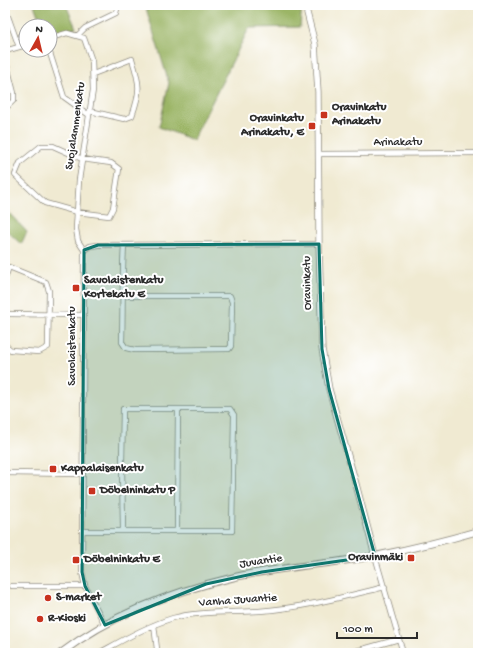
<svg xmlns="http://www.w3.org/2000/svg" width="483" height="658" font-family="'Gochi Hand',sans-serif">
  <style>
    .forest { fill: #9bb566; stroke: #637048 }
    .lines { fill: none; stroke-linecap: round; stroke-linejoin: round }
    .minor-casing { stroke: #8e8a7e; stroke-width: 6 }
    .tertiary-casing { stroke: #8e8a7e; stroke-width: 7 }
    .secondary-casing { stroke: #8e8a7e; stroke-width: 8 }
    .minor { stroke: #fff; stroke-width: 4.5 }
    .tertiary { stroke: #fff; stroke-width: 5.5 }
    .secondary { stroke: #fff; stroke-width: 6 }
    .marked { fill: #0f766e; fill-opacity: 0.2; stroke: #0f766e; stroke-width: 3; stroke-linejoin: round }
    .poi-dot { fill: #c8321e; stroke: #fff; stroke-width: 1.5 }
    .labels { text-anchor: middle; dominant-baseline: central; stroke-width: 4; stroke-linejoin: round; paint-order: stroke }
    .poi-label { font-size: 12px; font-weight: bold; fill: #2b2b2b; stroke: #fff; text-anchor: start }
    .street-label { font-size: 12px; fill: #2b2b2b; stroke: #fff }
  </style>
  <rect width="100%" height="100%" fill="#fff"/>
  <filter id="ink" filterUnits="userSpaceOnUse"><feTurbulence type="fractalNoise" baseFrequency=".025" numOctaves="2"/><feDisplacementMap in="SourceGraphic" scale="8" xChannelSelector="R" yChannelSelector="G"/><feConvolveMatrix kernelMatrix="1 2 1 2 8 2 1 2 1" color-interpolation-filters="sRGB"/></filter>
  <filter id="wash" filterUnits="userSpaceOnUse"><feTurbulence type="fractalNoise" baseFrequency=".012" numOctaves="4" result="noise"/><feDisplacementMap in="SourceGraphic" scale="16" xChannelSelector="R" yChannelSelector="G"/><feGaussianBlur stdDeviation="0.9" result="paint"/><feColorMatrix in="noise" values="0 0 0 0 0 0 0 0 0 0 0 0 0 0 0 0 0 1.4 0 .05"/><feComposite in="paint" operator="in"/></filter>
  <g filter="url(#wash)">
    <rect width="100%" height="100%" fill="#f0ead2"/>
    <path class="forest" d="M34,5H66L76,28L50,34V26H42Z
      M145,5H302L300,27L249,28L193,140L159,127L169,83Z
      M5,209L27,232L21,244L5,229Z"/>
  </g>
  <g filter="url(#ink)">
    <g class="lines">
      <defs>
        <path id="minor" d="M5,8L19,47
          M77,36L85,28L116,13L118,5
          M50,38L67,33L84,38L92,61L93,90L79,180L76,229L78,241L84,250
          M49,50L64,97L89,115
          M5,51L26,45
          M5,58L14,93V100L5,109
          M90,111L124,119L132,116C141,91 140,84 132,59L93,74
          M41,146H53L82,159L111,163L119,169L113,208L109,216L77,212L45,203L15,175L20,163Z
          M319,154L478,153
          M5,278L9,267L46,282L49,291L48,347L39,352L11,350L5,345
          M123,296H230L232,302L231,346L229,349L135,350L126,348L122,342C123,310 122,277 124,245
          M5,313L10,314L83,315
          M5,473L83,474
          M177,530L178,409
          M83,531H232L234,415L230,409H123L122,464L123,531
          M375,556L403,653
          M12,586H85
          M105,625L85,586L82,572L84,250L90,246L98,245L319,244
          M154,625L157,649L154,653
          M99,653C123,640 147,626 173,618C197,611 233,613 259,611C302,608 343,597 385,587
          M349,653L399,639"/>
        <path id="tertiary" d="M305,5L315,44L318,92L319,244L322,349L329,389L356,484L375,556"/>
        <path id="secondary" d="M61,653C111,615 174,591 235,577C281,567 329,564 375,556C410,549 444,541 478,531"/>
      </defs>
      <use href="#minor" class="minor-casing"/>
      <use href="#tertiary" class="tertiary-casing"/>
      <use href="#secondary" class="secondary-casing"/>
      <use href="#minor" class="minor"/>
      <use href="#tertiary" class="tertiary"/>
      <use href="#secondary" class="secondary"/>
    </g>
  </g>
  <path class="marked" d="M319,244L322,349L329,389L375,556L262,572L206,584L105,625L85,586L82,572L84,250L98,245Z"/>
  <g class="poi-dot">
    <rect x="320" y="111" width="8" height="8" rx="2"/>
    <rect x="308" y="122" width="8" height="8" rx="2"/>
    <rect x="72" y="284" width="8" height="8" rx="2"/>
    <rect x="49" y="465" width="8" height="8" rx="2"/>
    <rect x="88" y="487" width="8" height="8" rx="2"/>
    <rect x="407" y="554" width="8" height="8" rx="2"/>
    <rect x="72" y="556" width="8" height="8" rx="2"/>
    <circle cx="48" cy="598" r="4"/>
    <circle cx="40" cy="619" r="4"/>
  </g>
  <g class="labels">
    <g class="poi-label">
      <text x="332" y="108">Oravinkatu<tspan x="332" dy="14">Arinakatu</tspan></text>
      <text x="304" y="119" text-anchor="end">Oravinkatu<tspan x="304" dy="14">Arinakatu, E</tspan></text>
      <text x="84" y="281">Savolaistenkatu<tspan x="84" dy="14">Kortekatu E</tspan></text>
      <text x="61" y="469">Kappalaisenkatu</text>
      <text x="100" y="491">Döbelninkatu P</text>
      <text x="403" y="558" text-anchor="end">Oravinmäki</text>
      <text x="84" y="560">Döbelninkatu E</text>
      <text x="56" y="598">S-market</text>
      <text x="48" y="619">R-Kioski</text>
    </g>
    <g class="street-label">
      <text transform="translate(76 126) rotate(-82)">Suojalammenkatu</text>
      <text x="398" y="143">Arinakatu</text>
      <text transform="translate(308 283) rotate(-91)">Oravinkatu</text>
      <text transform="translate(73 346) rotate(-90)">Savolaistenkatu</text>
      <text transform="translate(261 562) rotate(-9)">Juvantie</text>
      <text transform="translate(238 601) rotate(-4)">Vanha Juvantie</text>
    </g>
  </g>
  <rect width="483" height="658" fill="none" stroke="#fff" stroke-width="20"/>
  <g transform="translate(38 38) rotate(8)"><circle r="19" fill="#ffffff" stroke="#aaaaaa"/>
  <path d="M0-3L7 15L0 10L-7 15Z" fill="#c8321e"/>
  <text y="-6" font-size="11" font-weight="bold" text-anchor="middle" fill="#2b2b2b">N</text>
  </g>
  <path d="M337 632v6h80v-6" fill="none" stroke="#2b2b2b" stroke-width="2"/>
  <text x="343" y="632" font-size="12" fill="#2b2b2b" stroke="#ffffff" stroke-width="3" paint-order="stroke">100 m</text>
</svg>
